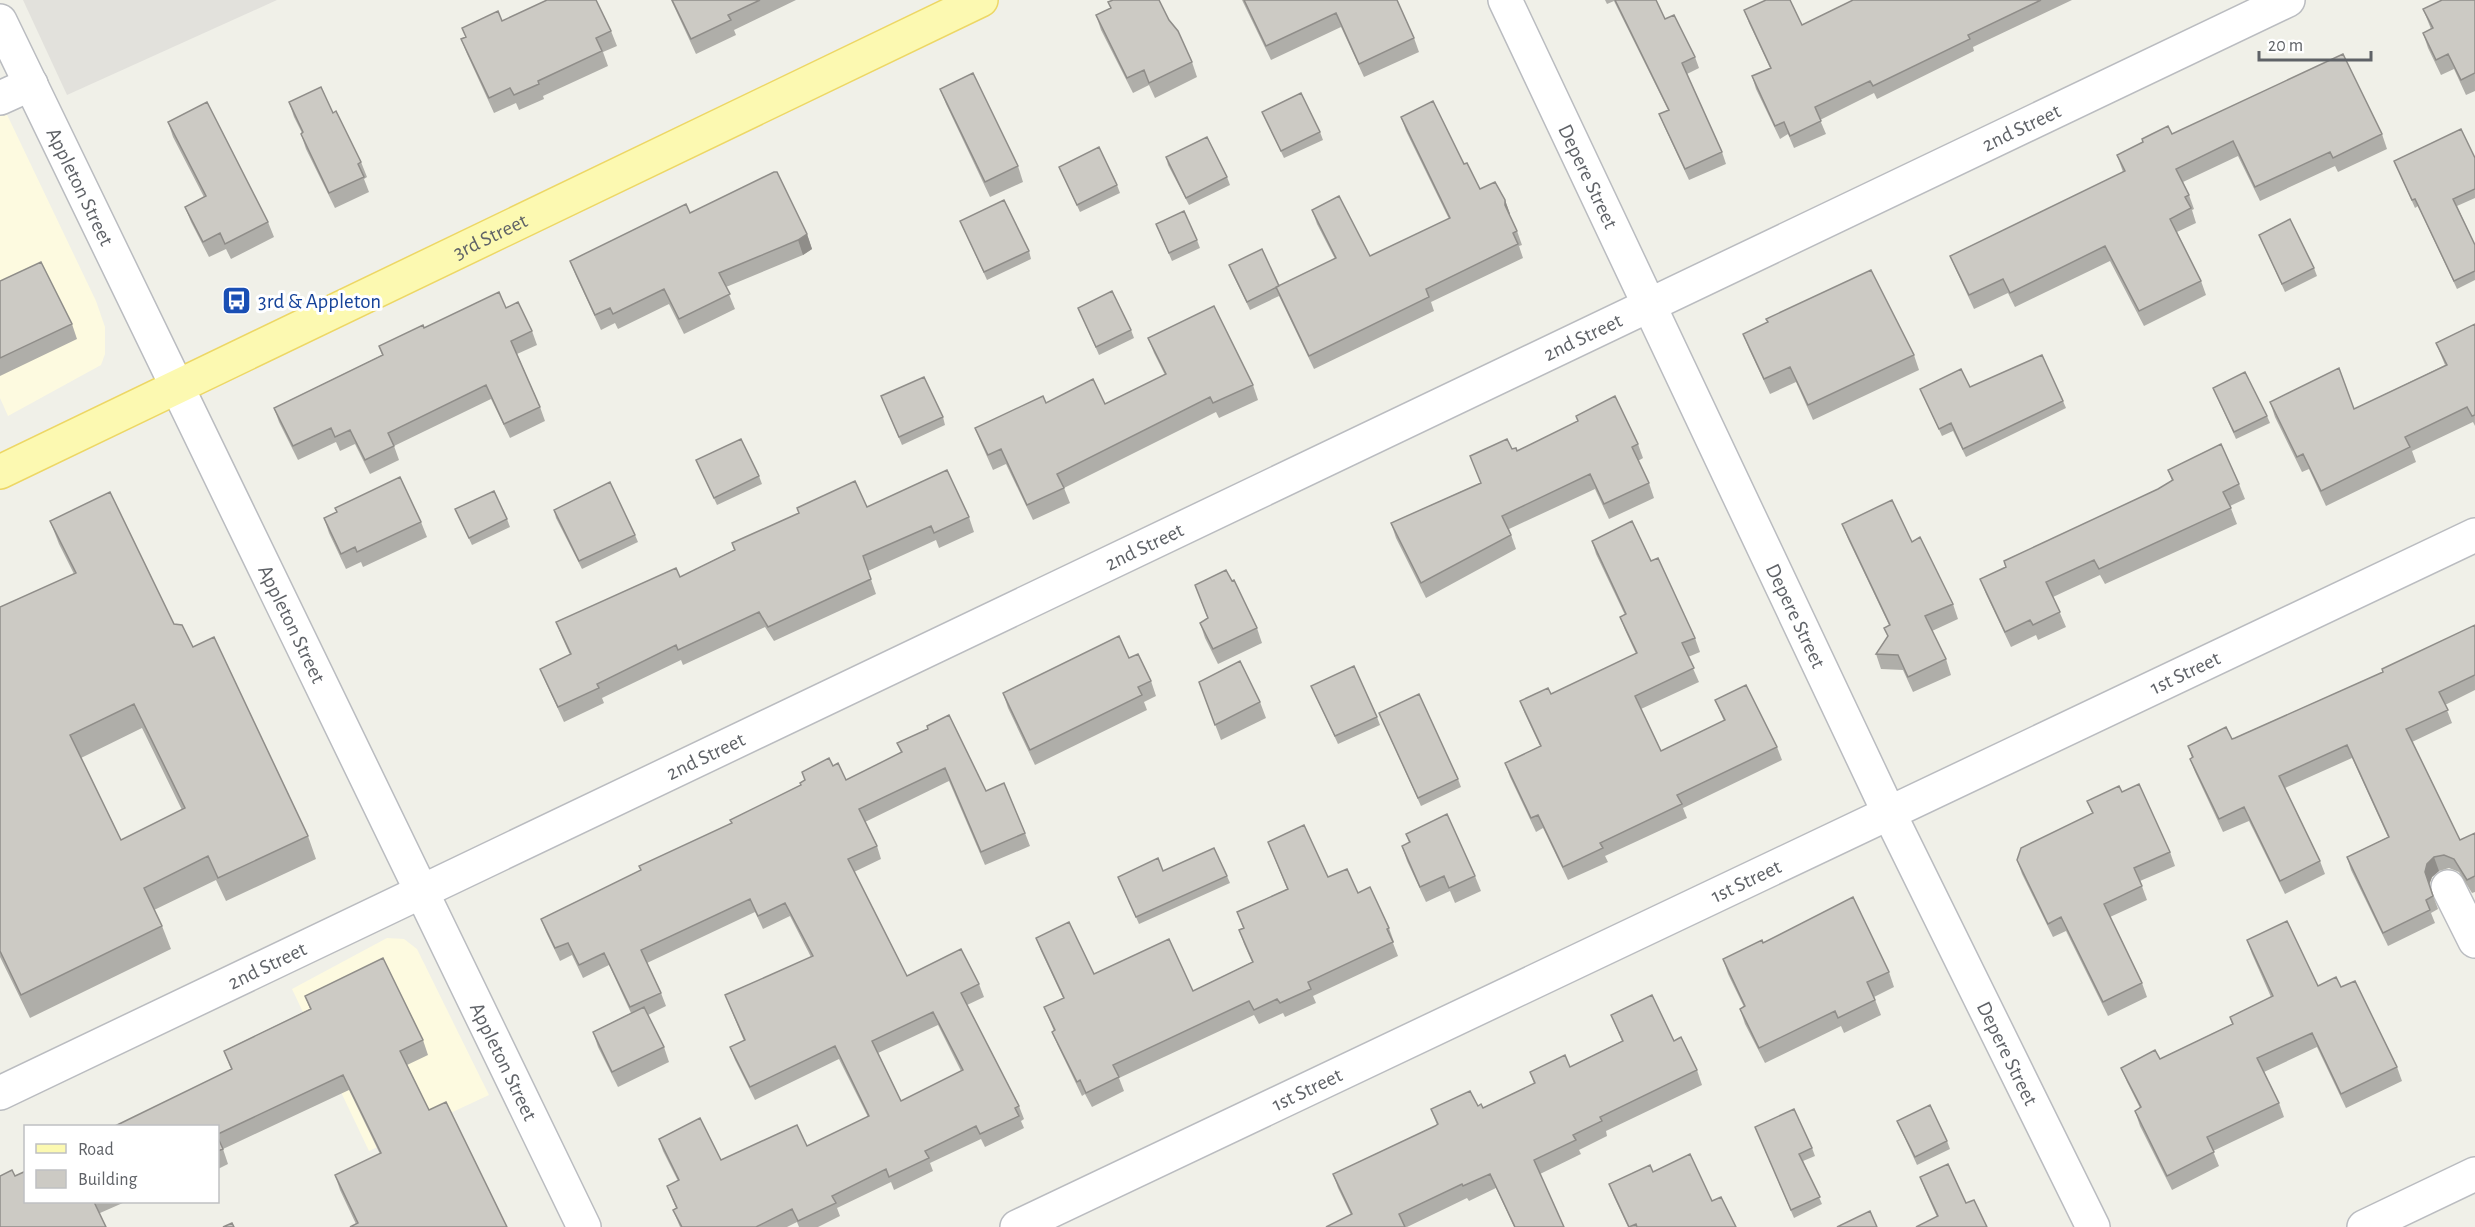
<svg xmlns="http://www.w3.org/2000/svg" width="2475" height="1227" font-family="'Alegreya Sans',sans-serif">
  <style>
    .commercial { fill: #fdfae0 }
    .industrial { fill: #e2e1dc }
    .lines { fill: none; stroke-linecap: round; stroke-linejoin: round }
    .minor-casing { stroke: #babcc0; stroke-width: 36 }
    .major-casing { stroke: #edd765; stroke-width: 36 }
    .minor { stroke: #fff; stroke-width: 33 }
    .major { stroke: #fcf9b1; stroke-width: 33 }
    .wall { fill: #afaea9; fill-rule: evenodd }
    .shaded-wall { fill: #8f8d89 }
    .building { fill: #cccac4; stroke: #8f8d89; stroke-width: 1.5; fill-rule: evenodd }
    .labels { text-anchor: middle; dominant-baseline: central; stroke-width: 6; stroke-linejoin: round; paint-order: stroke }
    .street-label { font-size: 21px; fill: #5f6267; stroke: #fff }
    .transit-label { font-size: 21px; fill: #164399; stroke: #fff; text-anchor: start }
  </style>
  <rect width="100%" height="100%" fill="#f0f0e8"/>
  <path class="commercial" d="M0,100L96,301L105,327V354L101,365L8,416L0,398Z
    M387,938L404,939L417,949L489,1095L369,1151L292,989Z"/>
  <path class="industrial" d="M23,0H277L67,95Z"/>
  <g class="lines">
    <defs>
      <g id="minor">
        <path id="s1" d="M1505,0L1889,813L2093,1227"/>
        <path id="s2" d="M0,21L584,1227"/>
        <path d="M0,98L31,84"/>
        <path d="M2448,887L2475,941"/>
        <path id="s3" d="M0,1093L2288,0"/>
        <path id="s4" d="M1017,1227L2475,535"/>
        <path d="M2364,1227L2475,1174"/>
      </g>
      <g id="major">
        <path id="s5" d="M0,472L981,0"/>
      </g>
    </defs>
    <use href="#minor" class="minor-casing"/>
    <use href="#major" class="major-casing"/>
    <use href="#minor" class="minor"/>
    <use href="#major" class="major"/>
  </g>
  <path class="wall" d="M671,0H796L734,30L736,35L696,54Z
    M1242,0H1397L1414,38L1419,52L1364,77L1341,27L1271,60Z
    M1605,0H1656L1665,19L1695,57L1699,68L1687,74L1722,152L1726,164L1689,180L1664,126L1659,114L1668,110L1614,1L1607,4Z
    M1853,0H2072L1973,47L1974,51L1877,99L1874,93L1820,120L1826,134L1794,148L1788,134L1780,139L1756,89L1752,76L1770,68L1749,23L1744,10L1802,25Z
    M2475,0V91L2466,95L2454,69L2441,75L2428,48L2423,33L2431,29L2423,9Z
    M1108,2L1169,20L1192,62L1197,77L1155,98L1149,85L1133,93L1101,30L1096,15L1111,8Z
    M502,21L611,31L617,46L603,52L608,66L543,96L544,99L519,110L516,103L494,113L467,54L461,39L466,37L462,28Z
    M940,89L1018,166L1023,182L990,197L946,104Z
    M289,102L333,113L361,162L367,177L364,179L369,192L335,208L306,149L301,134L302,133L294,117Z
    M1262,112L1320,132L1323,140L1284,158Z
    M1401,117L1464,164L1480,189L1505,200L1510,214V216L1517,231L1522,245L1519,246L1523,258L1431,302L1434,311L1314,369L1279,296L1250,310L1232,273L1229,265L1279,286L1335,259L1317,224L1312,210L1370,256L1449,219L1406,131Z
    M168,122L268,222L274,237L231,259L226,249L209,257L191,222L185,207L204,197L173,137Z
    M2172,134H2382L2387,149L2338,172L2335,166L2260,201L2238,156L2183,182L2189,195L2194,209L2192,210L2196,223L2177,232L2201,281L2206,295L2144,326L2110,261L2015,307L2008,293L1974,309L1956,270L1950,256L2123,172L2117,155Z
    M1166,157L1227,177L1230,185L1189,205L1168,165Z
    M2475,158V198L2457,206L2475,245V280L2457,289L2418,206L2415,208L2394,161Z
    M1059,167L1117,185L1120,193L1080,212Z
    M690,213L807,234L812,249L803,255L726,287L735,309L684,334L669,304L618,329L615,323L601,330L576,276L570,261Z
    M960,221L1029,251L1031,259L987,280Z
    M1156,224L1197,240L1200,248L1172,261Z
    M2259,235L2314,268L2317,276L2285,292Z
    M0,281L72,324L77,339L0,376Z
    M506,308L532,331L537,345L517,354L540,407L545,421L510,438L491,399L394,446L399,460L370,474L355,444L340,451L336,442L298,460L279,422L274,408L382,355L379,346L424,328Z
    M1078,308L1131,330L1134,338L1099,355Z
    M2475,324V426L2473,422L2412,451L2416,462L2326,506L2309,469L2302,472L2275,417L2270,402L2354,409L2445,365L2436,343Z
    M1743,334L1914,355L1919,370L1813,420L1796,382L1770,394L1749,349Z
    M1148,338L1253,385L1258,400L1219,418L1216,412L1064,488L1070,503L1033,520L1006,464L993,470L981,443L975,428L1046,403L1105,404L1165,375L1154,353Z
    M1970,387L2063,401L2066,408L1966,457L1953,431L1942,436L1920,389Z
    M2213,388L2267,416L2270,423L2236,439Z
    M881,396L943,417L945,425L902,445Z
    M1576,416L1638,444L1643,458L1638,461L1649,483L1654,498L1609,519L1595,489L1509,529L1516,549L1426,598L1396,538L1391,523L1480,483L1512,449L1517,451L1578,421Z
    M696,460L759,476L762,484L717,505Z
    M2168,470L2239,484L2245,499L2230,506L2237,524L2105,584L2100,575L2053,597L2066,627L2038,640L2036,635L2011,647L1986,594L1980,579L2006,567L2004,561L2158,489L2172,481Z
    M867,507L969,517L974,532L939,548L936,540L868,571L876,594L774,641L765,627L683,665L681,660L602,698L604,703L564,722L546,683L540,669L570,655L562,637L556,622L680,577L734,550L732,543Z
    M455,509L507,519L510,527L472,545Z
    M554,510L635,535L638,542L582,569L556,518Z
    M336,512L421,522L427,537L363,567L361,562L346,569L329,533L324,518Z
    M50,521L174,624L193,647L308,836L316,859L226,901L216,880L154,910L162,926L171,949L30,1018L0,957V607L74,574L59,544ZM142,728L182,810L121,840L81,758Z
    M1842,524L1912,542L1953,604L1958,619L1932,631L1946,659L1951,675L1913,692L1903,670L1881,669L1876,654L1888,637L1884,628L1889,625L1848,539Z
    M1592,541L1651,561L1695,638L1700,652L1688,657L1699,682L1641,709L1661,751L1724,721L1715,700L1777,747L1782,760L1683,808L1687,818L1605,856L1608,862L1568,880L1543,828L1536,832L1510,777L1505,763L1540,746L1525,714L1520,701L1551,694L1636,654L1625,630L1620,617L1625,615L1596,554Z
    M1232,581L1257,628L1262,643L1218,664L1205,638L1200,623L1208,619L1195,585Z
    M2475,625V690L2445,705L2452,723L2412,742L2460,840L2475,833V892L2472,893L2459,872L2449,868L2439,871L2432,877L2429,885L2438,909L2431,913L2435,923L2388,946L2351,870L2347,857L2388,837L2352,758L2285,788L2320,861L2325,874L2285,894L2249,821L2223,832L2195,772L2190,759L2192,758L2188,746L2232,739L2383,672Z
    M1129,658L1151,681L1156,696L1144,702L1147,710L1035,765L1008,708L1003,693Z
    M1199,682L1260,702L1266,718L1221,740Z
    M1311,686L1377,717L1380,725L1338,744Z
    M1379,713L1458,779L1461,787L1421,806Z
    M928,729L1025,833L1030,846L985,865L949,781L865,822L877,846L881,859L854,872L907,976L979,984L984,997L967,1005L1019,1106L1024,1119L1021,1121L1024,1128L985,1147L981,1139L930,1163L933,1171L894,1190L891,1182L837,1208L840,1216L818,1227H799L797,1222L787,1227H680L673,1210L676,1208L667,1186L678,1181L663,1151L659,1139L721,1160L807,1146L868,1117L839,1059L755,1100L735,1060L730,1047L744,1041L725,995L811,957L790,916L763,929L755,912L647,963L661,993L666,1006L648,1015L664,1047L669,1062L618,1087L598,1047L593,1032L631,1013L609,965L583,978L572,955L560,961L546,932L541,919L641,870L732,823L801,786L833,766L846,780L901,753L897,743ZM938,1025L961,1071L901,1101L878,1053Z
    M2122,792L2170,852L2175,866L2140,881L2147,900L2110,917L2142,983L2147,997L2108,1016L2066,931L2053,937L2022,874L2017,860L2092,813L2087,801Z
    M1406,834L1475,876L1481,891L1455,903L1450,891L1426,902L1407,861L1402,846L1409,843Z
    M1268,842L1328,877L1358,893L1389,928L1394,942L1393,943L1398,956L1313,996L1316,1003L1285,1017L1283,1013L1259,1024L1254,1015L1119,1078L1124,1091L1092,1107L1085,1094L1082,1096L1058,1046L1052,1032L1054,1031L1044,1007L1063,998L1041,951L1036,938L1094,974L1193,991L1252,962L1244,944L1239,930L1243,928L1237,912L1287,889Z
    M1227,876L1230,883L1139,924L1118,877Z
    M2247,940L2318,986L2341,987L2397,1067L2402,1081L2346,1108L2317,1047L2264,1072L2279,1103L2284,1117L2213,1151L2219,1166L2172,1190L2140,1126L2135,1111L2140,1108L2127,1082L2121,1068L2160,1059L2232,1024L2230,1017L2271,997L2252,954Z
    M1763,943L1889,972L1894,987L1874,997L1881,1015L1844,1033L1841,1026L1765,1063L1745,1024L1740,1009L1744,1007L1728,974L1723,959Z
    M305,996L423,1040L428,1055L407,1065L429,1110L507,1227L356,1224L340,1190L335,1175L380,1154L349,1090L223,1149L228,1164L218,1169V1126L231,1069L224,1051L310,1009Z
    M1611,1015L1674,1041L1697,1070L1702,1085L1606,1131L1607,1136L1579,1150L1581,1154L1540,1174L1564,1227H1514L1496,1188L1469,1201L1467,1198L1407,1227H1326L1351,1215L1338,1188L1333,1174L1437,1125L1431,1109L1478,1106L1483,1108L1534,1084L1530,1072L1570,1067L1622,1041Z
    M1897,1121L1947,1141L1950,1149L1917,1165Z
    M1755,1127L1812,1148L1815,1156L1803,1161L1822,1204L1794,1218Z
    M1653,1172L1712,1201L1736,1227H1628L1614,1197L1609,1184Z
    M1920,1177L1966,1203L1937,1217L1925,1190Z
    M26,1202H125L100,1213Z"/>
  <path class="shaded-wall" d="M1505,200L1510,214V219L1505,205Z
    M807,234L812,249L803,255L798,240Z
    M2434,857L2439,871L2432,877L2429,885L2425,872L2427,864Z"/>
  <path class="building" d="M547,0H596L611,31L596,38L602,51L538,81L539,84L514,95L510,88L489,98L461,39L466,37L462,28L498,11L502,21Z
    M672,0H760L728,15L731,20L691,39Z
    M1113,0H1159L1169,20L1178,31L1192,62L1149,83L1144,70L1127,78L1096,15L1111,8L1108,2Z
    M1244,0H1397L1414,38L1359,64L1336,13L1266,46Z
    M1615,0H1656L1665,19L1674,15L1695,57L1682,63L1722,152L1685,169L1659,114L1669,110Z
    M1766,0H1790L1802,25L1853,0H2041L1968,35L1970,39L1873,86L1870,81L1815,107L1821,121L1790,136L1784,122L1775,126L1752,76L1771,68L1744,10Z
    M2442,0H2475V73L2461,80L2448,54L2436,60L2423,33L2433,28L2423,9Z
    M2343,54L2382,134L2333,158L2330,152L2255,187L2233,141L2176,169L2189,195L2185,197L2191,208L2170,219L2201,281L2139,311L2105,246L2010,293L2003,279L1969,295L1950,256L2125,171L2117,155L2143,142L2142,139L2168,126L2172,134Z
    M973,73L1018,166L985,182L940,89Z
    M321,87L333,113L336,111L361,162L358,164L364,177L329,193L301,134L303,132L289,102Z
    M1301,93L1320,132L1281,151L1262,112Z
    M1433,101L1464,164L1467,163L1480,189L1495,182L1505,200V205L1517,231L1513,233L1518,244L1426,289L1429,297L1309,356L1276,287L1336,258L1312,210L1339,196L1370,256L1450,218L1401,117Z
    M207,102L268,222L225,244L220,233L203,242L185,207L206,196L168,122Z
    M2461,129L2475,158V189L2453,199L2475,245V271L2454,281L2415,199L2412,200L2394,161Z
    M1207,137L1227,177L1186,198L1166,157Z
    M1099,147L1117,185L1077,205L1059,167Z
    M774,172H777L807,234L798,240L719,273L730,294L679,319L664,289L613,314L610,308L595,315L570,261L686,204L690,213Z
    M1004,200L1029,251L984,272L960,221Z
    M1184,211L1197,240L1169,253L1156,224Z
    M2290,219L2314,268L2282,284L2259,235Z
    M1262,249L1279,286L1247,302L1229,265Z
    M41,262L72,324L0,358V281Z
    M1871,270L1914,355L1808,405L1790,367L1764,379L1743,334L1768,322L1766,319Z
    M1112,291L1131,330L1096,347L1078,308Z
    M499,292L506,308L518,302L532,331L511,341L540,407L504,424L486,385L388,433L394,446L365,460L350,430L335,437L331,428L293,446L274,408L383,355L379,346L423,325L424,328Z
    M1214,306L1253,385L1213,403L1210,397L1057,474L1064,488L1027,505L1001,449L988,455L975,428L1043,396L1046,403L1093,379L1105,404L1166,374L1148,338Z
    M2475,324V415L2472,416L2467,407L2405,437L2410,447L2321,491L2303,454L2297,457L2270,402L2339,368L2354,409L2447,365L2436,343Z
    M2042,355L2063,401L1963,449L1951,423L1939,429L1920,389L1961,369L1970,387Z
    M2245,372L2267,416L2234,432L2213,388Z
    M924,377L943,417L899,437L881,396Z
    M1615,396L1638,444L1632,447L1649,483L1604,504L1590,474L1502,516L1511,535L1421,583L1391,523L1481,483L1470,456L1507,439L1512,449L1516,448L1517,451L1578,421L1576,416Z
    M741,439L759,476L714,498L696,460Z
    M2221,444L2239,484L2223,492L2231,508L2099,569L2094,560L2046,582L2060,612L2033,625L2030,620L2005,632L1980,579L2006,567L2004,561L2158,489L2173,480L2168,470Z
    M947,470L969,517L934,533L931,526L863,556L871,579L768,627L759,612L678,650L676,645L597,684L599,688L558,707L540,669L571,654L556,622L676,568L680,577L735,550L732,543L799,513L797,508L855,481L867,507Z
    M400,477L421,522L357,552L355,547L341,554L324,518L337,512L335,508Z
    M610,482L635,535L579,561L554,510Z
    M494,491L507,519L469,538L455,509Z
    M110,492L174,624L182,625L193,647L214,637L308,836L218,878L208,856L144,888L162,926L21,995L0,951V607L76,573L50,521ZM134,704L185,808L121,840L70,735Z
    M1892,500L1912,542L1920,537L1953,604L1925,616L1946,659L1908,677L1898,655L1876,654L1888,636L1884,628L1890,625L1842,524Z
    M1632,521L1651,561L1658,558L1695,638L1682,643L1694,668L1635,696L1661,751L1725,720L1715,700L1746,685L1777,747L1677,795L1682,804L1600,843L1603,848L1563,867L1538,815L1531,818L1505,763L1541,746L1520,701L1548,688L1551,694L1637,653L1620,617L1626,614L1592,541Z
    M1226,570L1232,581L1234,580L1257,628L1213,649L1200,623L1208,618L1195,585Z
    M2475,625V675L2439,692L2448,710L2406,729L2460,840L2475,833V876L2467,880L2454,859L2444,855L2434,857L2427,864L2425,872L2433,896L2426,900L2430,910L2383,933L2347,857L2389,837L2347,745L2279,776L2320,861L2280,881L2244,807L2219,819L2190,759L2193,757L2188,746L2226,727L2232,739L2235,738L2383,672L2382,669Z
    M1119,636L1129,658L1138,654L1151,681L1138,687L1142,695L1030,750L1003,693Z
    M1240,661L1260,702L1215,725L1199,682Z
    M1354,666L1377,717L1335,736L1311,686Z
    M1419,694L1458,779L1418,798L1379,713Z
    M949,715L986,791L1004,783L1025,833L981,852L945,768L859,809L877,846L848,859L907,976L961,949L979,984L961,993L1019,1106L1015,1108L1019,1116L980,1134L976,1126L925,1151L929,1158L889,1177L886,1169L832,1196L836,1203L798,1221L792,1209L756,1227H682L673,1210L677,1208L667,1186L679,1180L659,1139L700,1118L721,1160L797,1125L807,1146L869,1116L835,1046L750,1087L730,1047L745,1040L725,995L813,956L785,903L758,916L750,899L641,950L661,993L630,1007L604,953L579,965L568,943L555,948L541,919L641,870L639,866L732,823L730,820L801,785L800,783L805,780L802,772L829,758L833,766L838,763L846,780L902,752L897,743L928,729L927,726ZM933,1012L963,1070L901,1101L872,1041Z
    M2139,784L2170,852L2134,868L2142,886L2104,904L2142,983L2103,1002L2061,917L2048,924L2017,860L2021,848L2093,813L2087,801L2119,786L2122,792Z
    M1447,814L1475,876L1449,888L1444,876L1420,887L1402,846L1410,842L1406,834Z
    M1304,825L1328,877L1347,869L1358,893L1370,887L1389,928L1387,929L1393,942L1308,982L1311,989L1280,1003L1277,999L1254,1010L1249,1001L1113,1065L1119,1077L1086,1093L1080,1080L1077,1082L1052,1032L1055,1030L1044,1007L1064,998L1036,938L1069,922L1094,974L1169,939L1193,991L1253,962L1239,930L1244,928L1237,912L1288,889L1268,842Z
    M1214,848L1227,876L1136,917L1118,877L1158,858L1163,871Z
    M1853,897L1889,972L1867,982L1875,1000L1838,1018L1835,1011L1759,1048L1740,1009L1745,1006L1723,959L1762,940L1763,943Z
    M2287,921L2318,986L2336,977L2341,987L2355,981L2397,1067L2341,1094L2312,1033L2257,1058L2279,1103L2207,1137L2214,1152L2167,1176L2135,1111L2141,1107L2121,1068L2155,1050L2160,1059L2233,1024L2230,1017L2273,996L2247,940Z
    M383,958L423,1040L400,1051L429,1110L446,1102L507,1227H350L358,1223L335,1175L381,1153L343,1075L218,1134V1126H115L232,1069L224,1051L311,1009L305,996Z
    M1652,995L1674,1041L1681,1037L1697,1070L1600,1117L1602,1121L1573,1135L1576,1140L1534,1160L1564,1227H1515L1490,1174L1463,1186L1462,1184L1399,1214L1405,1227H1326L1352,1214L1333,1174L1435,1126L1438,1124L1431,1109L1470,1091L1478,1106L1481,1104L1483,1108L1535,1083L1530,1072L1565,1055L1570,1067L1623,1041L1611,1015Z
    M644,1007L664,1047L612,1072L593,1032Z
    M1930,1105L1947,1141L1915,1157L1897,1121Z
    M1794,1109L1812,1148L1799,1154L1820,1197L1791,1210L1755,1127Z
    M218,1138L223,1149L218,1151Z
    M1690,1154L1712,1201L1721,1197L1736,1227H1637L1636,1224L1629,1227L1609,1184L1650,1165L1653,1172Z
    M1948,1164L1966,1203L1974,1200L1987,1227H1916L1938,1216L1920,1177Z
    M12,1170L15,1176L26,1171V1202H94L106,1227H0V1176Z
    M1870,1211L1877,1227H1837Z
    M232,1223L234,1227H223Z"/>
  <defs>
    <symbol id="bus-square" viewBox="-11 -11 22 22"><rect x="-9" y="-9" width="18" height="18" rx="4" fill="#1a4fb4" stroke="#fff"/><path d="M-5-6H5V4H4V6H2V4H-2V6H-4V4H-5ZM-3.5-4V0h7V-4ZM-3.5 1.2v1.5H-2V1.2ZM2 1.2v1.5H3.5V1.2Z" fill="#fff"/></symbol>
  </defs>
  <g fill-rule="evenodd">
    <use href="#bus-square" x="220" y="284" width="33" height="33"/>
  </g>
  <g class="labels">
    <g class="street-label">
      <text stroke="none"><textPath href="#s3" startOffset="2240">2nd Street</textPath></text>
      <text stroke="none"><textPath href="#s1" startOffset="195">Depere Street</textPath></text>
      <text stroke="none"><textPath href="#s2" startOffset="184">Appleton Street</textPath></text>
      <text stroke="none"><textPath href="#s5" startOffset="544">3rd Street</textPath></text>
      <text stroke="none"><textPath href="#s3" startOffset="1754">2nd Street</textPath></text>
      <text stroke="none"><textPath href="#s3" startOffset="1268">2nd Street</textPath></text>
      <text stroke="none"><textPath href="#s1" startOffset="681">Depere Street</textPath></text>
      <text stroke="none"><textPath href="#s2" startOffset="670">Appleton Street</textPath></text>
      <text stroke="none"><textPath href="#s4" startOffset="1293">1st Street</textPath></text>
      <text stroke="none"><textPath href="#s3" startOffset="782">2nd Street</textPath></text>
      <text stroke="none"><textPath href="#s4" startOffset="807">1st Street</textPath></text>
      <text stroke="none"><textPath href="#s3" startOffset="296">2nd Street</textPath></text>
      <text stroke="none"><textPath href="#s1" startOffset="1167">Depere Street</textPath></text>
      <text stroke="none"><textPath href="#s2" startOffset="1156">Appleton Street</textPath></text>
      <text stroke="none"><textPath href="#s4" startOffset="321">1st Street</textPath></text>
    </g>
    <g class="transit-label">
      <text x="258" y="301">3rd &amp; Appleton</text>
    </g>
  </g>
  <rect x="24" y="1125" width="195" height="78" fill="#ffffff" stroke="#bfc0c2" stroke-width="1.5"/>
  <rect x="36" y="1144" width="30" height="9" fill="#fcf9b1" stroke="#bfc0c2" stroke-width="1.5"/>
  <text x="78" y="1155" font-size="18" fill="#5f6267">Road</text>
  <rect x="36" y="1170" width="30" height="18" fill="#cccac4" stroke="#bfc0c2" stroke-width="1.5"/>
  <text x="78" y="1185" font-size="18" fill="#5f6267">Building</text>
  <path d="M2259 51v9h112v-9" fill="none" stroke="#5f6267" stroke-width="3"/>
  <text x="2268" y="51" font-size="18" fill="#5f6267" stroke="#ffffff" stroke-width="4.5" paint-order="stroke">20 m</text>
</svg>
